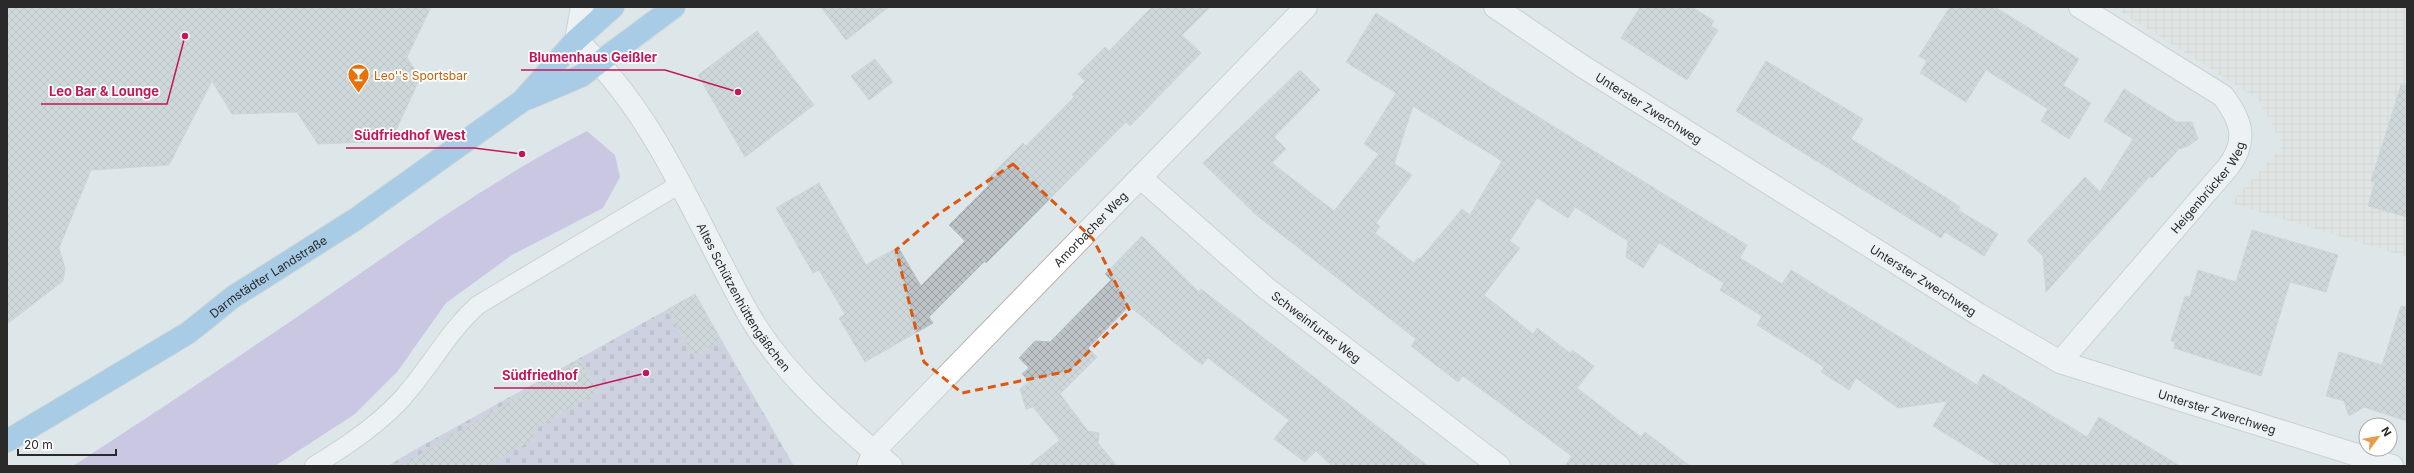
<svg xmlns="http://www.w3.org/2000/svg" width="2414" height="473" font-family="Inter,sans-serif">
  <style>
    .industrial { fill: url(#industrial-grid) }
    .grass { fill: #b49fdc }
    .cemetery { fill: url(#cemetery-stones) }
    .building { fill: url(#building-cross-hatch); stroke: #b7c1c6 }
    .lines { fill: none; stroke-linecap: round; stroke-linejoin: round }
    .service-casing { stroke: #b9b3ae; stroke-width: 20 }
    .minor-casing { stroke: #b9b3ae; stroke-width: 24 }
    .primary-casing { stroke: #c3c3c3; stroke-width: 24 }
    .service { stroke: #fff; stroke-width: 18 }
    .minor { stroke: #fff; stroke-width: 22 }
    .primary { stroke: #6aabe3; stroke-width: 22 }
    .marked { fill: none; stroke: #de570e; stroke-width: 3; stroke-dasharray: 8 5; stroke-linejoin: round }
    .labels { text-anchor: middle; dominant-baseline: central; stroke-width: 3.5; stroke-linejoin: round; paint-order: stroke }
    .food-label { font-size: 12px; fill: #c56008; stroke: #fff; text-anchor: start }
    .street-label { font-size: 12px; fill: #2a2a2a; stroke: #fff }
    .leader { fill: none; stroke: #c2185b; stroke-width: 1.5 }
    .callout-dot { fill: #c2185b; stroke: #fff; stroke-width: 1.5 }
    .callout-label { font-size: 13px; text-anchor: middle; font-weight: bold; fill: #c2185b; stroke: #fff; stroke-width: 3.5; stroke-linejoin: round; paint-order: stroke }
  </style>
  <defs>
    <pattern id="industrial-grid" width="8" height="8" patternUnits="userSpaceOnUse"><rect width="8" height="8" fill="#e4e3dd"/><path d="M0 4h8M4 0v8" fill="none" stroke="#c4c3be"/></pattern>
    <pattern id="cemetery-stones" width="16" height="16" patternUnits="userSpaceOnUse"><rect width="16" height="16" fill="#bcb6d3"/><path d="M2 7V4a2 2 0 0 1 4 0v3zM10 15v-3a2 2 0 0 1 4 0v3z" fill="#9994ab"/></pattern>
    <pattern id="building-cross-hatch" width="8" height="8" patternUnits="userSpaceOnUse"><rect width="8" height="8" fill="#bdc3c6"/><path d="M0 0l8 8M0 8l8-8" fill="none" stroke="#9a9fa1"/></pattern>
  </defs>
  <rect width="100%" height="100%" fill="#dde7ea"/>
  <path class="industrial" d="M2113,7H2407V257L2231,203L2283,145L2258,99Z"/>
  <path class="grass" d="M587,131L615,155L620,177L603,208L512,255L446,303L397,372L355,414L275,466H73C164,407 255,346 345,284C423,230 502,174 587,131Z"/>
  <path class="cemetery" d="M695,294L794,466H388L409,453Z"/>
  <path class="building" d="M7,7H431L407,57L420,78L391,141L318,144L297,112L232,114L212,81L169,165L91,170L59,248L65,268L63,281L7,324Z
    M821,7H889L846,40Z
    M1152,7H1210L1182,35L1201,53L1130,126L1126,122L986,263L985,261L929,317L933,323L865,362L839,318L845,314L819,270L813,273L776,208L819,183L866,265L898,247L921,286L965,241L949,225L989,185L985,181L1023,143L1026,146L1074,97L1072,95L1085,81L1078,74L1105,47L1109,51Z
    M1640,7H1692L1714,21L1711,26L1718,30L1687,80L1621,38Z
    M1950,7H1995L2079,59L2063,85L2091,103L2069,139L2041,121L2048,109L1986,70L1966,102L1920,73L1927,61L1919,56Z
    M1376,13L1504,96L1747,245L1740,258L1782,284L1791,270L1977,385L1983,374L2087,437L2099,417L2180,466H1998L1933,426L1948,401L1898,408L1856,378L1849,390L1821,372L1824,367L1757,325L1762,316L1720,290L1724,283L1659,243L1643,268L1626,257L1628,241L1575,207L1568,218L1537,198L1510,241L1520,248L1484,295L1533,334L1537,328L1570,353L1572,350L1594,366L1577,388L1641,437L1645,432L1690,466H1565L1572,456L1463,376L1458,382L1411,346L1416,339L1255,214L1203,163L1300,70L1320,90L1274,137L1286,149L1272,163L1334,211L1379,154L1412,175L1376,223L1380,227L1375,233L1414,263L1418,258L1420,259L1462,209L1470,215L1502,161L1413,106L1394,164L1364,144L1396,93L1346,62Z
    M757,31L814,105L745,157L698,75Z
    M875,59L893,82L869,100L851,76Z
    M1766,61L1863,119L1851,139L1948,199L1960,207L1958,210L1998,234L1984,256L1945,232L1941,238L1736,111Z
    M2401,85L2407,86V217L2368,206L2375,182L2371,181Z
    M2124,89L2177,122H2192L2198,139L2188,146L2179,149L2152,178L2150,176L2046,292L2043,256L2027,241L2085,177L2100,192L2133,139L2104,121Z
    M2252,230L2338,255L2326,292L2290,282L2261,376L2174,348L2175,342L2171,341L2185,296L2190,297L2198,270L2236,282Z
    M1142,236L1199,292L1201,289L1428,466H1332L1316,451L1305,462L1274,439L1289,420L1208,358L1202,365L1129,306L1088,348L1097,357L1060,394L1088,431L1099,433L1098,443L1117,466H1028L1060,440L1033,407L1026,409L1020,389L1029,381L1022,374L1029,368L1019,358L1035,341L1050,342L1111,280L1105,274Z
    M695,294L721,340L694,357L667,310Z
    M2401,306L2407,307V421L2364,407L2349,416L2344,401L2326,396L2339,352L2382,365Z
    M580,360L599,391L532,431L535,438L487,466H401Z"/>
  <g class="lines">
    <defs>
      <path id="service" d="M314,466C348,445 386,420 411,388C434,360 451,329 478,305L680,184"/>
      <g id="minor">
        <path id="s1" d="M582,7L576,40C657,114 695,221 749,315C784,375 839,422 891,466"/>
        <path id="s2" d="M1495,7L1582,66L1978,314L2060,362L2392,466"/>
        <path id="s3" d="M1141,178L1266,288L1499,466"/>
        <path id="s4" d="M2060,362L2228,167C2248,141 2242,121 2223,96L2080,7"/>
        <path id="s5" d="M868,466L874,451L1306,7"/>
      </g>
      <g id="primary">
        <path d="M529,98L581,76L674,7"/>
        <path id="s6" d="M7,441L188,333L233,297L356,219L522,101L576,40L613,7"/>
      </g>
    </defs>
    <use href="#service" class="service-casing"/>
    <use href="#minor" class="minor-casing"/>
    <use href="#primary" class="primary-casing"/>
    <use href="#service" class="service"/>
    <use href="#minor" class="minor"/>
    <use href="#primary" class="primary"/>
  </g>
  <path d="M0 0H2414V473H0ZM1013,164L1093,239L1130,311L1069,371L962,393L924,362L896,250L937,215Z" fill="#dde7ea" fill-opacity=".55" fill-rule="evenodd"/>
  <path class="marked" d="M1013,164L1093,239L1130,311L1069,371L962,393L924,362L896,250L937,215Z"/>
  <defs>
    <symbol id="bar-pin" viewBox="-11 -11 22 30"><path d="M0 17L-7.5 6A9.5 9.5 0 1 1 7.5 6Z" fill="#e8710a" stroke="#fff"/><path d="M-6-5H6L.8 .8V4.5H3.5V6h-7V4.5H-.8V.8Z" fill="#fff"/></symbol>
  </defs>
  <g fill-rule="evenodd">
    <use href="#bar-pin" x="346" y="62" width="25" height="34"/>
  </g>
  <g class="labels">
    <g class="food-label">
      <text x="374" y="75">Leo''s Sportsbar</text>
    </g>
    <g class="street-label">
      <text stroke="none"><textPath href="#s2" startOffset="184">Unterster Zwerchweg</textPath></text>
      <text stroke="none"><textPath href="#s4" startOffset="229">Heigenbrücker Weg</textPath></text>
      <text stroke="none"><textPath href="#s5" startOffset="326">Amorbacher Weg</textPath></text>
      <text stroke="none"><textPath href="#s6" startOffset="309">Darmstädter Landstraße</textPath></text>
      <text stroke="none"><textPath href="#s2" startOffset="508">Unterster Zwerchweg</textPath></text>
      <text stroke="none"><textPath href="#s1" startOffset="342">Altes Schützenhüttengäßchen</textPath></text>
      <text stroke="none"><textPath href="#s3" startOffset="230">Schweinfurter Weg</textPath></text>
      <text stroke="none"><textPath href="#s2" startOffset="832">Unterster Zwerchweg</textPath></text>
    </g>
  </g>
  <path class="leader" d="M738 92L665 70H521M185 36L167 104H41M522 154L474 148H346M646 373L586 388H494"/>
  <g class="callout-dot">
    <circle cx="738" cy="92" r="4"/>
    <circle cx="185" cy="36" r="4"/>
    <circle cx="522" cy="154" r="4"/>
    <circle cx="646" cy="373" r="4"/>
  </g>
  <g class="callout-label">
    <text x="593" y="62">Blumenhaus Geißler</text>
    <text x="104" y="96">Leo Bar &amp; Lounge</text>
    <text x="410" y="140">Südfriedhof West</text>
    <text x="540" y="380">Südfriedhof</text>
  </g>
  <rect width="2414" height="473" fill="none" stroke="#2a2a2a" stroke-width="16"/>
  <g transform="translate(2378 437) rotate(58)"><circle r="19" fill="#ffffff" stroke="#aaaaaa"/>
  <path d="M0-3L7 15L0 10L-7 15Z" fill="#e89b4d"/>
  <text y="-6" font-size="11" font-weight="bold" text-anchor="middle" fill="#2a2a2a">N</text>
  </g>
  <path d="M18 449v6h98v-6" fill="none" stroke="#2a2a2a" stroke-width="2"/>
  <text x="24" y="449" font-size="12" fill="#2a2a2a" stroke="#ffffff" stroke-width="3" paint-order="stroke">20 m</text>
</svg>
